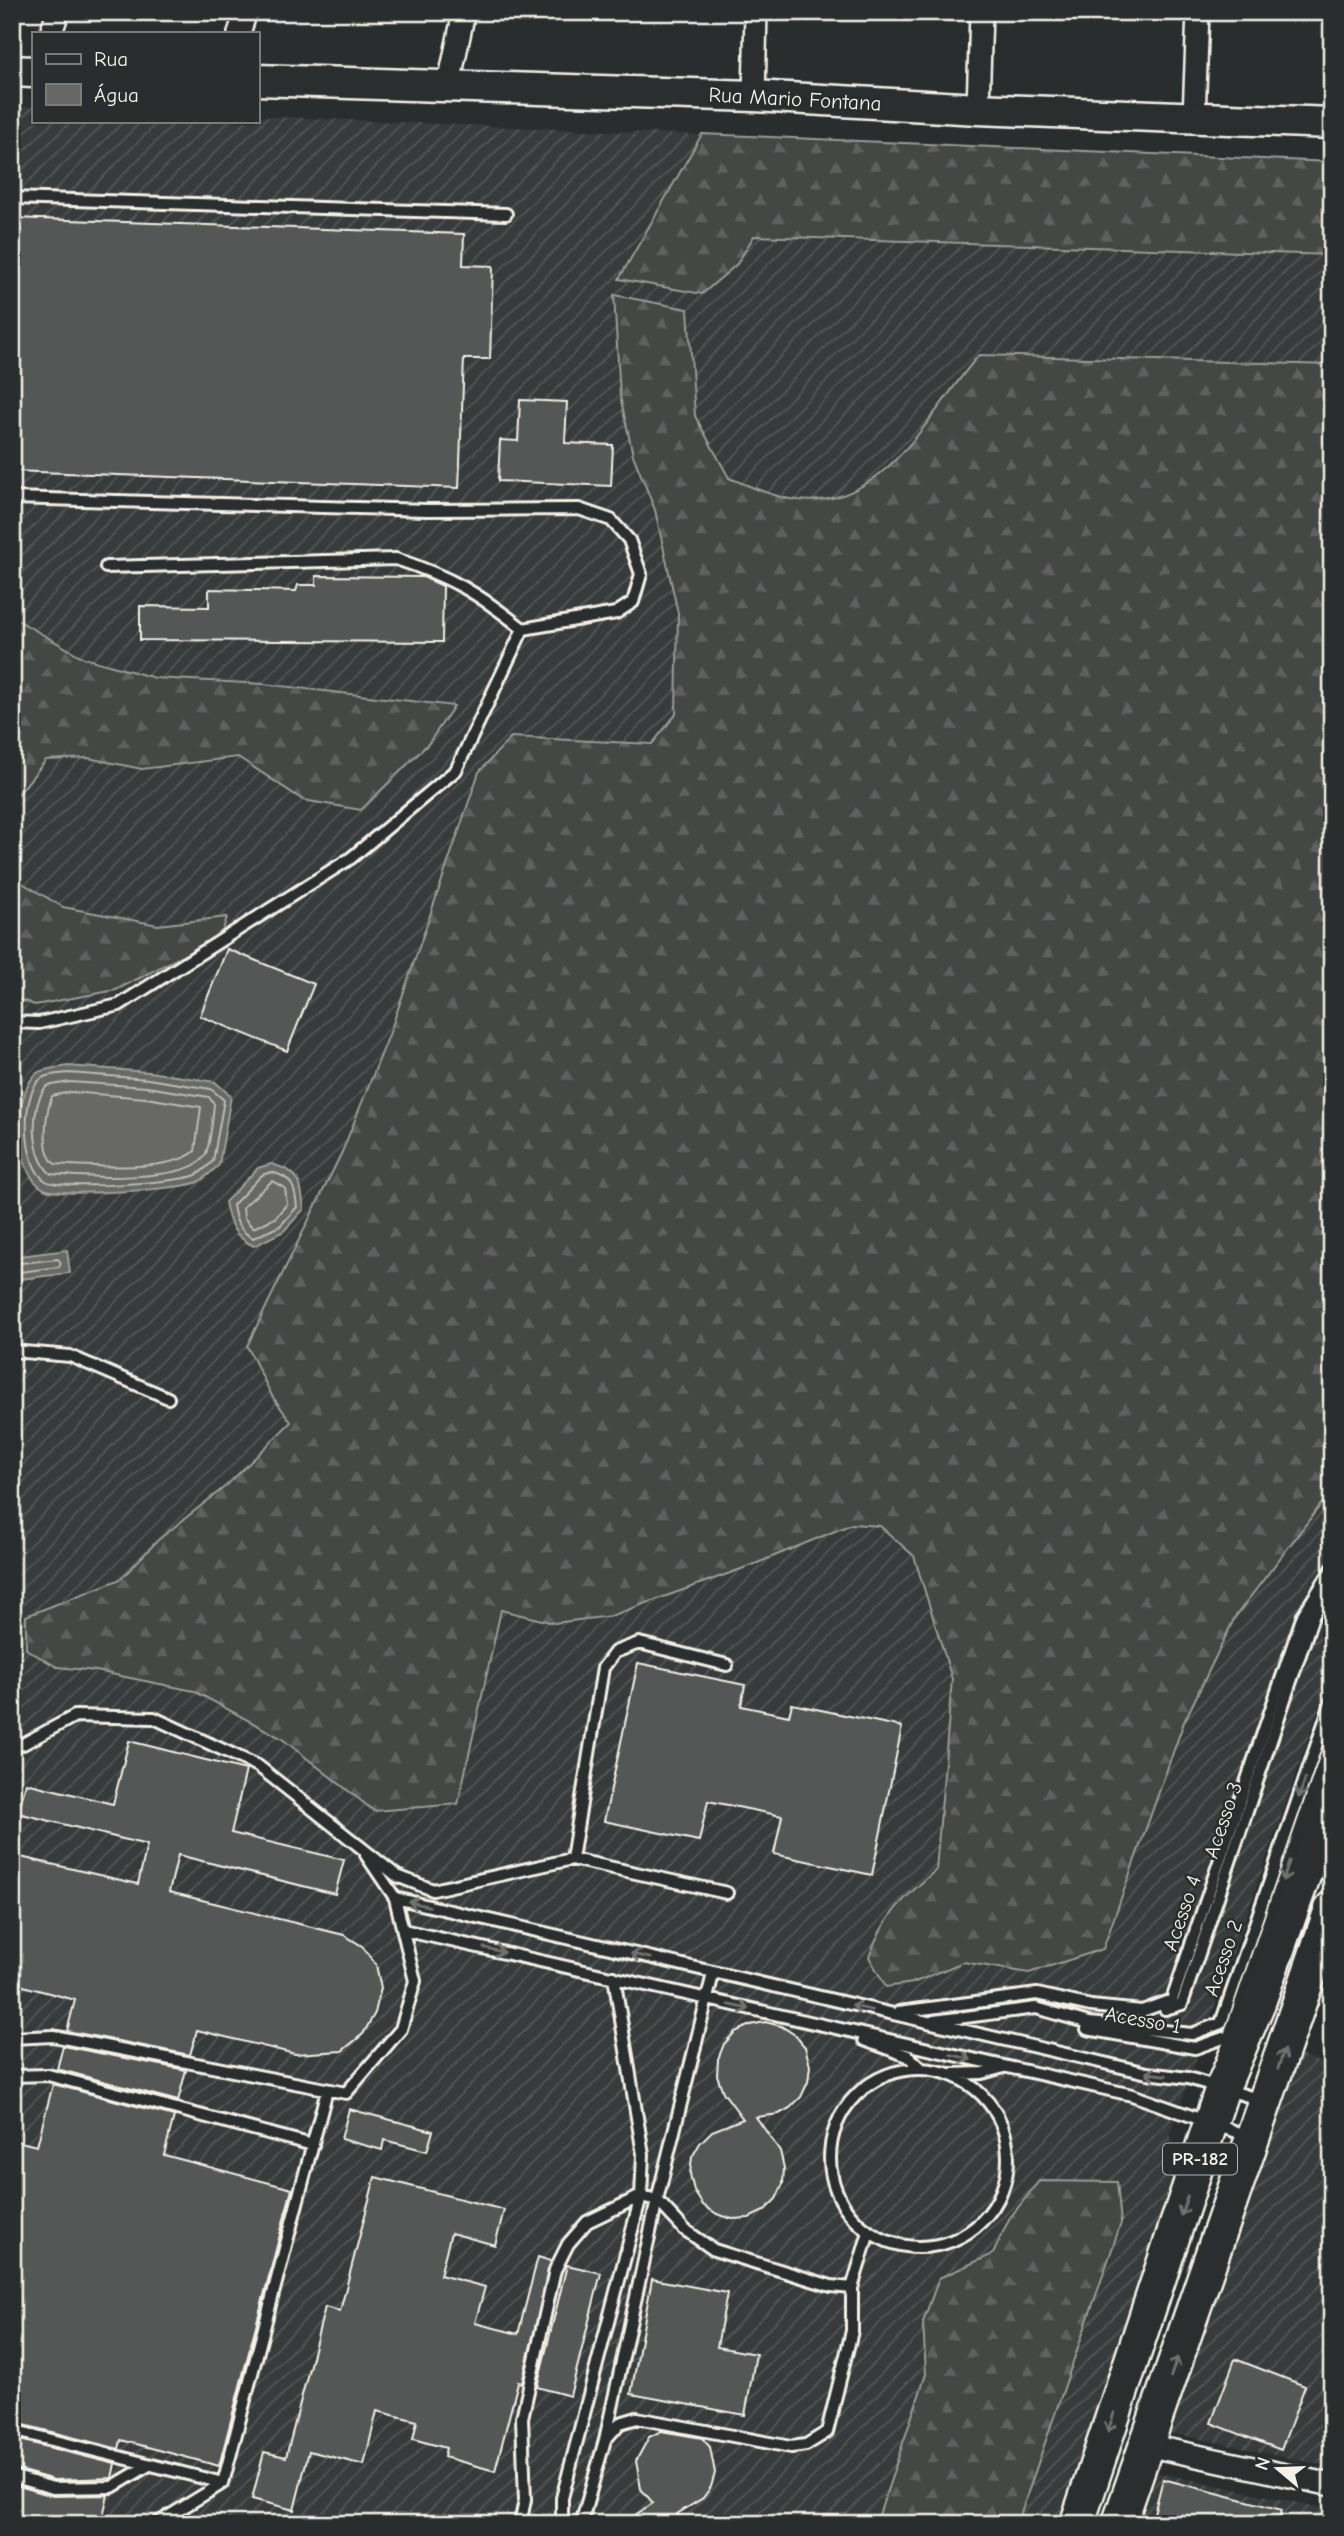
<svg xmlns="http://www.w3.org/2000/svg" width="1344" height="2536" font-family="'Comic Neue',sans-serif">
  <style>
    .industrial { fill: url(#industrial-furrows) }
    .forest { fill: url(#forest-firs); stroke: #9c9c96; stroke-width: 2 }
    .water { fill: #676866; stroke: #9f9f9a; stroke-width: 2 }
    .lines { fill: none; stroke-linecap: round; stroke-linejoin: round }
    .shore { stroke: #bcbab4; stroke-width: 2 }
    .building { fill: #555756; stroke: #f4f1e8; stroke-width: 2 }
    .lane-casing { stroke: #f4f1e8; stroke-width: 16 }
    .street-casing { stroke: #f4f1e8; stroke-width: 26 }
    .secondary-casing { stroke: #f4f1e8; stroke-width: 35 }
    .primary-casing { stroke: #f4f1e8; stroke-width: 38 }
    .lane { stroke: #2a2d2e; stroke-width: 10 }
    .street { stroke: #2a2d2e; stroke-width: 21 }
    .secondary { stroke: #2a2d2e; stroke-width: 30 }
    .primary { stroke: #2a2d2e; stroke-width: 33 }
    .oneway { stroke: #71726f }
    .labels { text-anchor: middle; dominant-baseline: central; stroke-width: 5; stroke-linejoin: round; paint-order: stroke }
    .shield { fill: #2a2d2e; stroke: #b7b6b0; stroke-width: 2 }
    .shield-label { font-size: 19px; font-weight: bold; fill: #f4f1e8 }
    .street-label { font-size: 21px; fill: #f4f1e8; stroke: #2a2d2e }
  </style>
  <defs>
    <pattern id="industrial-furrows" width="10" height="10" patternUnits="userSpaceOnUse" patternTransform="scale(1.75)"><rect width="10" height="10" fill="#373a3a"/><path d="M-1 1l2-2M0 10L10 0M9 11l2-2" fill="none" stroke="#555756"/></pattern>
    <pattern id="forest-firs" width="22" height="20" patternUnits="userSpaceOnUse" patternTransform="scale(1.75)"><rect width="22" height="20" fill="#444645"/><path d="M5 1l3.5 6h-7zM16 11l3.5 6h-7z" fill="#606160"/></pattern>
  </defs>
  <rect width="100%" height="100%" fill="#2a2d2e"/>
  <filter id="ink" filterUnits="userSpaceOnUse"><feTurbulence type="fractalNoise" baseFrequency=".0143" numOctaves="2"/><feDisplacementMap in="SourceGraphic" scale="14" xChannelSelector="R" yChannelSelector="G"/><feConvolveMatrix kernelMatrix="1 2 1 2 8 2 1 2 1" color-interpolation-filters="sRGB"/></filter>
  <g filter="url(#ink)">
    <path class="industrial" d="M12,106L33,107V121H257V116L1332,162V1671L1170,2134L1179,2160L1180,2191L1061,2524H12Z
      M1298,2054L1332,2066V2467L1171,2433Z
      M1156,2472L1332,2510V2524H1139Z"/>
    <path class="forest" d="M702,134L1332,162V255L754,236L737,264L702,294L619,279Z
      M614,295L688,309L695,416L729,478C748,485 770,496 790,499C882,516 929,412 979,355L1332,365V789L1322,817L1332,821V1490L1235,1617L1184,1722L1103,1949L1029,1973L963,1962L913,1983L886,1987L869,1957C883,1916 904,1898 936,1870L952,1679L914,1556L880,1526L852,1524L755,1564L611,1616L554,1623L501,1610L458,1804L374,1811L281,1738L194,1691L96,1671L57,1667L26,1649V1616L121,1579L158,1540L227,1485L291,1422L272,1396L247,1346L342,1152L389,1035L479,772L511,737L652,744L676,714L678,613L655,510L633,455L620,396Z
      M12,617L84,658L155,678L264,684L454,706L428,744L361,810L303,800L238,757L142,769L88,758L46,760L12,802Z
      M12,877L63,907L158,925L227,917L221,936L116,990L35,1005L12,997Z
      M1039,2181L1117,2182L1121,2223L1017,2524H876L926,2374L923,2322L939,2278L993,2254L1009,2219Z"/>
    <path class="water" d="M68,1066L149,1072L215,1082L231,1096L219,1165C213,1170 206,1178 198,1182C180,1190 59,1197 44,1189C13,1173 12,1094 37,1073C44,1068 59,1068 68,1066Z
      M271,1164C301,1172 300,1181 304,1209L284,1231L254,1246C234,1237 229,1224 225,1202L258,1168Z
      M67,1250L70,1273L12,1280V1257Z"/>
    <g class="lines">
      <path class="shore" d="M69,1073L148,1079L211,1089L224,1100L213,1161C208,1166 202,1172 196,1175C178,1183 61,1190 46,1181C22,1167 20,1092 42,1078C49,1074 61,1074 69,1073Z
        M69,1082L147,1087L209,1097L214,1104C213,1115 210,1149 204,1157C187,1183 80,1177 51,1174C31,1158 29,1105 47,1086Z
        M70,1092L146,1098L201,1107L195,1151C171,1173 88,1166 55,1164C40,1151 46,1112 52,1096Z
        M271,1172C292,1177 295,1186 297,1207L280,1226L253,1238C239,1231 235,1220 233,1205L262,1175Z
        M272,1181L285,1188L287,1204L275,1218L253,1228L244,1218L243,1207Z
        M12,1264L58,1259L61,1263L59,1267L12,1273"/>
    </g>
    <path class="building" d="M12,218L464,234L463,265L493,266L490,359H464L459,488L12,471Z
      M520,400L567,402L565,443L613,445L611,486L498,481L500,440L518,441Z
      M316,576L423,577L443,586L442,642L140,640V606L209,607V589L296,591L298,585H316Z
      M227,949L314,984L287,1051L200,1016Z
      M638,1663L745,1685L741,1706L789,1716L792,1704L902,1727L872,1875L774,1854L782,1816L708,1801L699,1841L604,1821Z
      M129,1741L246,1770L231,1833L344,1860L335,1894L178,1855L169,1892L344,1935L362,1946L376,1965L381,1988L375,2013L363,2034L342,2051L295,2054L197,2030L190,2055L67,2031L75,2000L12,1983V1855L138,1884L147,1845L18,1813L26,1783L113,1804Z
      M765,2022L781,2026L795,2035L805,2047L810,2066L808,2082L801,2097L790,2108L779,2114L756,2117L780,2151L784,2168L783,2184L776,2199L764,2211L749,2218L732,2219L717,2214L703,2205L694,2191L690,2174L692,2157L700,2143L712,2131L743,2119L723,2092L717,2075L718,2059L724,2044L735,2032L750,2025Z
      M63,2046L186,2070L178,2101L57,2069Z
      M53,2084L174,2116L164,2155L292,2189L219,2466L121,2440L119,2449L12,2422V2140L37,2146Z
      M349,2109L433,2131L427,2151L384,2140L382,2150L341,2139Z
      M375,2177L504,2210L495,2245L451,2233L440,2275L485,2287L475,2323L518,2334L538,2257L551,2261L522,2383L518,2382L495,2471L444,2457L446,2448L413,2439L417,2421L377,2411L364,2465L309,2451L294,2510L252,2499L264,2452L286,2457L325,2307L340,2311Z
      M567,2265L601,2273L570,2396L537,2387Z
      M652,2279L727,2293L717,2347L756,2354L745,2415L631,2394Z
      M1235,2359L1305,2386L1281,2450L1211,2423Z
      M661,2431L702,2438L710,2447L715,2473L711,2487L703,2498L677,2514L686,2524H622L653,2503L641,2489L636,2461L649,2437Z
      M12,2438L115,2464L112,2478L54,2480L12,2468Z
      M1163,2479L1282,2510L1278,2524H1179L1153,2517Z
      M12,2484L53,2496L108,2495L101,2524H12Z"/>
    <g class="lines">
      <defs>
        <path id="lane" d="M12,198L506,214
          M12,498L427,510L579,509L611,520L629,540L641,574L633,602L616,613L523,629
          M12,1022L39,1023L119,1005L351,858L456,770L523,629C478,593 451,577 396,559L106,567
          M12,1351L70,1356L168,1398
          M12,1746L23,1744L75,1716L154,1718L258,1766L397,1876L433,1890L572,1859L727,1893
          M572,1859L603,1668L615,1652L639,1643L727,1665
          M395,1898L1147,2073L1188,2078L1261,2100
          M403,1930L1132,2095L1250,2137
          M1165,2009L1182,2004L1313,1616L1332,1585
          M899,2012L1037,1994L1091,2006L1142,2011L1172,2000L1303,1615L1332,1569
          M934,2021L1036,2008L1089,2023L1192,2034L1221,2023L1332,1700
          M1087,2029L1195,2048L1229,2036L1332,1737
          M12,2038L53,2036L346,2093L401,2029L415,1981L395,1898L366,1855
          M864,2040L908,2056L921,2068
          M830 2158a89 89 0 1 1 178 0a89 89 0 1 1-178 0Z
          M952,2074L982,2073L1004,2067
          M12,2076L48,2075L313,2145
          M852,2288L869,2232
          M12,2430L223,2483L327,2090
          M12,2476L53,2488L112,2487L149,2465
          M167,2517L203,2524
          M156,2524L223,2483
          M520,2524L525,2500L522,2418L555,2270L568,2244L587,2222L641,2196L657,2200L685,2230L714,2250L831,2286L852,2288V2331L827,2432L806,2445L791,2447L637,2418L620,2423L605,2440
          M562,2524V2498L641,2196L643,2154L614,1977
          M581,2524L605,2440L657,2200L713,1974"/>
        <path id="street" d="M51,33L58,12
          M239,33L246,12
          M448,88L464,12
          M754,96L756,12
          M978,109L981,12
          M1194,117L1198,12
          M1146,2445L1332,2485"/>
        <path id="secondary" d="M12,71L33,72
          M257,80L754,96L978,109L1332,123"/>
        <path id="primary" d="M1077,2524L1222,2089L1259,2001L1332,1796
          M1119,2524L1332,1908"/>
      </defs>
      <use href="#lane" class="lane-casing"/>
      <use href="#street" class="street-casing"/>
      <use href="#secondary" class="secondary-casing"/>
      <use href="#primary" class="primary-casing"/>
      <use href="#lane" class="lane"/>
      <use href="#street" class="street"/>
      <use href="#secondary" class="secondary"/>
      <use href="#primary" class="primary"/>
    </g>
    <defs><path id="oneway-shaft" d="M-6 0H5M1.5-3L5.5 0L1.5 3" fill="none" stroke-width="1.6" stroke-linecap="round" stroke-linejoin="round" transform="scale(1.75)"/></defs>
    <g class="oneway">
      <use href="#oneway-shaft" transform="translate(1302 1788) rotate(109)"/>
      <use href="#oneway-shaft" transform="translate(1286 1871) rotate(109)"/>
      <use href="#oneway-shaft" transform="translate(419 1904) rotate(-167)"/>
      <use href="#oneway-shaft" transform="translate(494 1950) rotate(13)"/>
      <use href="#oneway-shaft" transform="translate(641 1956) rotate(-167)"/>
      <use href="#oneway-shaft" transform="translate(739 2007) rotate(13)"/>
      <use href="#oneway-shaft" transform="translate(862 2008) rotate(-167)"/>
      <use href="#oneway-shaft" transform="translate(961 2057) rotate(13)"/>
      <use href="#oneway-shaft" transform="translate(1281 2059) rotate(-72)"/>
      <use href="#oneway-shaft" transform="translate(1156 2074) rotate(-173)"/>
      <use href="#oneway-shaft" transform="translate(1184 2206) rotate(109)"/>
      <use href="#oneway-shaft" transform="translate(1174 2367) rotate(-71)"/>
      <use href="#oneway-shaft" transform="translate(1111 2422) rotate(109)"/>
    </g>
  </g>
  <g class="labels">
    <rect class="shield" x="1163" y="2143.5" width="74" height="31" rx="5"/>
    <g class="shield-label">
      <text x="1200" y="2159">PR-182</text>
    </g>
    <g class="street-label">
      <text transform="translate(795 99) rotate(3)">Rua Mario Fontana</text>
      <text transform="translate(1223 1820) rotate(-71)">Acesso 3</text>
      <text transform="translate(1182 1913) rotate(-71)">Acesso 4</text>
      <text transform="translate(1223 1958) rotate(-71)">Acesso 2</text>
      <text transform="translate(1143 2020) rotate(10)">Acesso 1</text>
    </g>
  </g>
  <rect width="1344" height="2536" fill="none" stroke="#2a2d2e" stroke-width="42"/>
  <rect x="21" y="21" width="1302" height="2494" fill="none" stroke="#f4f1e8" stroke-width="2.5" filter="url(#ink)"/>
  <rect x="32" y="32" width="228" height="91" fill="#2a2d2e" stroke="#7b7b78" stroke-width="2"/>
  <rect x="46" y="54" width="35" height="10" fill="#2a2d2e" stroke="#7b7b78" stroke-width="2"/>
  <text x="94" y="66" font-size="21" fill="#f4f1e8">Rua</text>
  <rect x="46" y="84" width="35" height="21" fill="#676866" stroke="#7b7b78" stroke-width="2"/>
  <text x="94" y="102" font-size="21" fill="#f4f1e8">Água</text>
  <g transform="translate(1278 2469) rotate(289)" stroke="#2a2d2e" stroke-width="5" paint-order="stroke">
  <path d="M0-5L12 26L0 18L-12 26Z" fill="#f4f1e8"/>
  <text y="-10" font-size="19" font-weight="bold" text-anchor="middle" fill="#f4f1e8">N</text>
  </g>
</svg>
